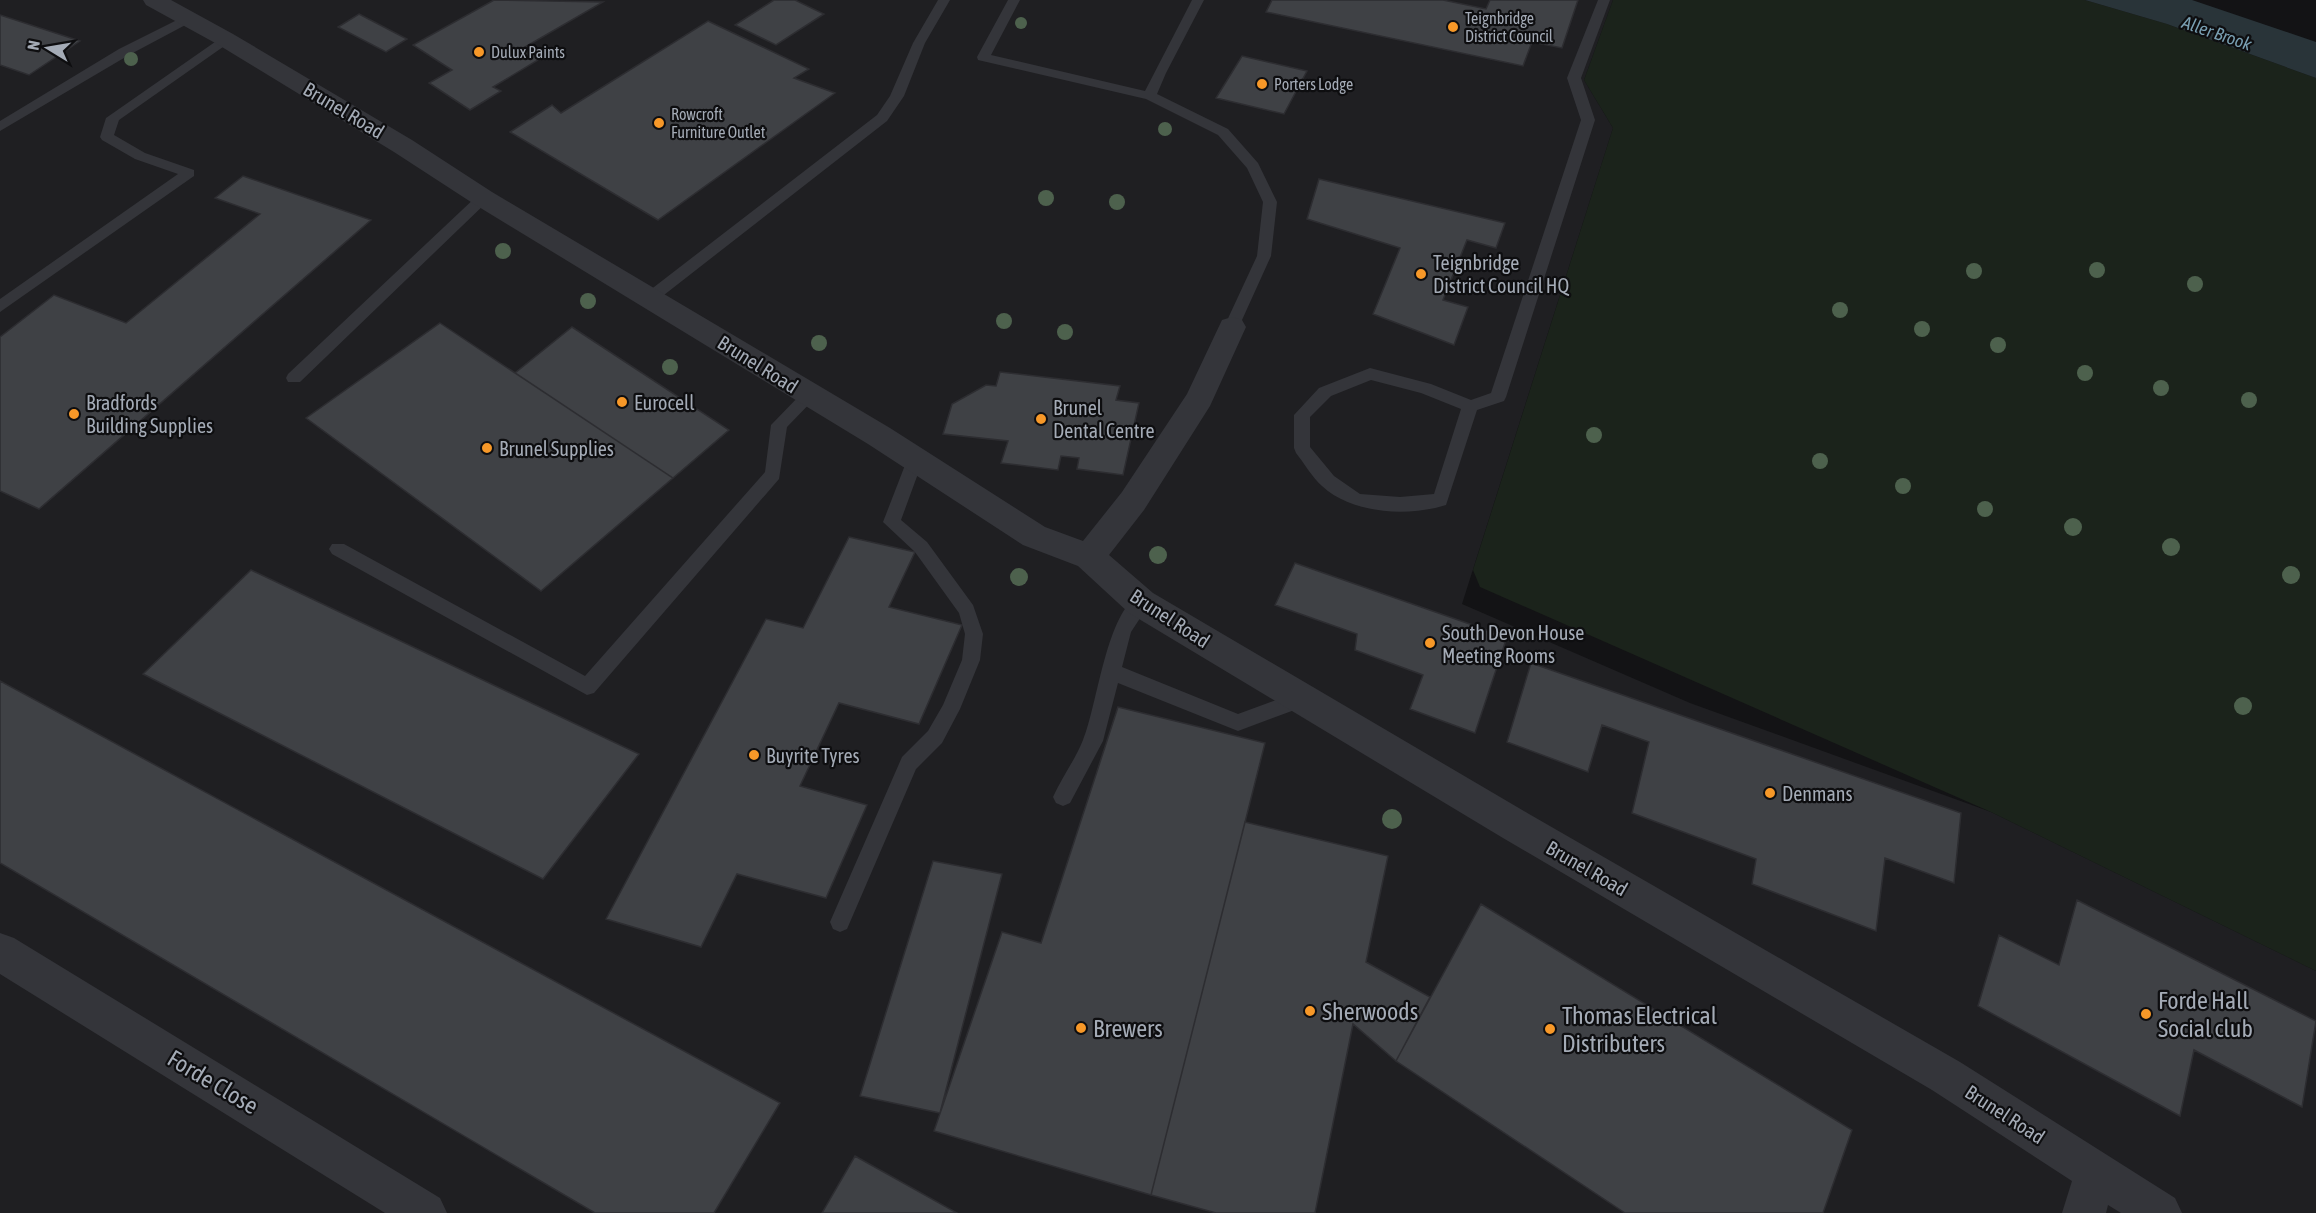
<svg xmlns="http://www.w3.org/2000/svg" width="2316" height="1213" font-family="'Asap Condensed',sans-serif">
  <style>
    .built { fill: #1f1f22 }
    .green { fill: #1b231b }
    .water { fill: #293439 }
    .building { fill: #3f4145; stroke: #2d2d31; stroke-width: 1.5 }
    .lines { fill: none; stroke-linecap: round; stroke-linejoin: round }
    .service { fill: #34353a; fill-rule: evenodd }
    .minor { fill: #34353a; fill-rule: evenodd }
    .tree { fill: #4d614d }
    .poi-dot { fill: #f79828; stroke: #0e0e10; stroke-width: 2 }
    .labels { text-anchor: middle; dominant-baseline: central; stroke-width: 4.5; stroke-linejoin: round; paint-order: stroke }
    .far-poi-label { font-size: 16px; fill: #a4abb6; stroke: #0e0e10; text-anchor: start }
    .far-water-label { font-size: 18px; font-style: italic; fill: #799fb2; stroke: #0e0e10 }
    .street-label { font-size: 20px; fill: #a4abb6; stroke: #0e0e10 }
    .poi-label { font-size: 20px; fill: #a4abb6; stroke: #0e0e10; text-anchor: start }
    .near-poi-label { font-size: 24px; fill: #a4abb6; stroke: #0e0e10; text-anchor: start }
    .near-street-label { font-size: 24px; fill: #a4abb6; stroke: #0e0e10 }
  </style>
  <rect width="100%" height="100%" fill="#131315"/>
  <path class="built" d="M0,0H1613L1584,80L1613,128L1462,604L1690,703L1991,812L2316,971V1213H0Z"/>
  <path class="green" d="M1613,0H2085L2167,24L2316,78V971L1991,812L1480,587L1473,570L1613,128L1584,80Z"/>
  <path class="water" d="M2085,0H2192L2316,42V78L2167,24Z"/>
  <path class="building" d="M494,0L603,2L525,47L543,57L493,87L501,91L470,110L429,83L452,70L413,45Z
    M774,0H795L824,14L776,45L735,25Z
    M1272,0H1443L1486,9L1490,0H1578L1562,48L1532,42L1523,66L1266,12Z
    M359,14L407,39L386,52L338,27Z
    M0,15L80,41L29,75L0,65Z
    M708,21L809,69L794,78L835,93L658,220L510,132L552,105L561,113Z
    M1242,56L1307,71L1284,114L1216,98Z
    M243,176L371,220L39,509L0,491V337L54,295L126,323L260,214L215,198Z
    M1319,179L1505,223L1496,248L1467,240L1443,300L1468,307L1454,345L1373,314L1400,248L1307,219Z
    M440,323L673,478L541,591L306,418Z
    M572,327L729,430L673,478L515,373Z
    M1000,372L1120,386L1116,400L1139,403L1123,475L1077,469L1079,458L1061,456L1058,470L1001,463L1008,441L943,434L952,404L986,385L996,386Z
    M849,537L915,552L889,607L962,625L919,724L839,703L800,786L867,805L826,898L737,874L701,947L606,919L766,619L803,628Z
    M1295,563L1507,637L1475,733L1410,709L1423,675L1355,650L1357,634L1275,605Z
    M251,570L639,754L543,879L143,674Z
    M1531,663L1961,813L1954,883L1885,858L1876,931L1752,884L1756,859L1632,813L1649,742L1602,725L1588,772L1507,742Z
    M0,681L780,1103L714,1213H595L0,863Z
    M1118,707L1265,743L1151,1195L934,1131L1002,932L1041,943Z
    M1245,822L1388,856L1366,962L1430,997L1396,1061L1353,1024L1315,1213H1216L1151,1195Z
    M933,861L1002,874L940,1113L860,1096Z
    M2077,900L2316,1021L2302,1107L2194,1050L2180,1116L1978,1006L1999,935L2059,965Z
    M1481,904L1852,1130L1823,1213H1625L1396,1061Z
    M855,1156L957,1213H822Z"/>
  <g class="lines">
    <path class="service" d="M938,0H950L925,43L904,96L887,121L655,302H645L642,298L645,294L877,115L890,96L913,43Z
      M1008,0H1020L991,55L1145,91L1192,0H1204L1166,73L1157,94L1228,129L1258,163L1277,202L1271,256L1237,331H1227L1224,327L1257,256L1263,202L1247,168L1218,135L1146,99L978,60L977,57Z
      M1598,0H1610L1581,78L1595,120L1506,397L1504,401L1477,410L1446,505C1408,517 1352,514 1322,486C1312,477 1304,463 1296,453L1294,448V415L1319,388L1370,368L1431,384L1471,400L1491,393L1581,120L1567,78ZM1371,380L1421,393L1461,409L1434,494L1400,497L1360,494L1334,476L1310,447V417L1331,396Z
      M187,15L193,19L191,22L129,55L0,131V121L119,49Z
      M225,35L231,39L230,42L119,120L114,135L145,153L194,170V176L0,312V299L178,174L135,159L102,140L100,137L106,118Z
      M483,193L490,198L488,201L300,382H288L286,378L288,374L478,195Z
      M809,390L817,396L787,427L779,479L594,693L587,695L332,554L329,549L332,544H344L585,676L765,472L771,425L803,392Z
      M915,454L921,455L923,460L901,520L927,542L973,605L983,634L980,660L960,709L942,743L916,769L847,929L840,932L833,929L830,922L902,757L928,731L943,705L962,660L965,634L959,613L915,552L883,522L907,460L909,455Z
      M1141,595L1147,598L1150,603L1131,632L1122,667L1238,714L1301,691L1308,693L1310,699L1308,705L1238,731L1118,683L1103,741L1070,803L1063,806L1056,803L1053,797C1062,777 1075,760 1083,740C1097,708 1107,607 1141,595Z"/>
    <path class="minor" d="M143,0H171L233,34L412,140L492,192L890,428L1045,527L1083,541L1122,492L1187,394L1222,320L1232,317L1242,320L1246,327L1210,406L1144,510L1109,555L1153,593L1529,814L1960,1062L2175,1198L2182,1213H2121L2108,1205L2106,1213H2062L2072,1181L1932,1090L1503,838L1129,613L1078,566L1023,545L868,444L474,204L394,152L217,44L146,5Z
      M0,933L14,938L440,1198L447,1213H385L0,974Z"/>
  </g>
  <g class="tree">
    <circle cx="1021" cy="23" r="6"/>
    <circle cx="131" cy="59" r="7"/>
    <circle cx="1165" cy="129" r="7"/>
    <circle cx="1046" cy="198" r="8"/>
    <circle cx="1117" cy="202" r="8"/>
    <circle cx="503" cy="251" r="8"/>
    <circle cx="2097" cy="270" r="8"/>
    <circle cx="1974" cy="271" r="8"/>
    <circle cx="2195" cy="284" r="8"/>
    <circle cx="588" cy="301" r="8"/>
    <circle cx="1840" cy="310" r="8"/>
    <circle cx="1004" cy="321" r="8"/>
    <circle cx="1922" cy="329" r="8"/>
    <circle cx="1065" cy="332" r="8"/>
    <circle cx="819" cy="343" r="8"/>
    <circle cx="1998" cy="345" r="8"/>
    <circle cx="670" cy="367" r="8"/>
    <circle cx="2085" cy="373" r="8"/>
    <circle cx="2161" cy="388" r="8"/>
    <circle cx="2249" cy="400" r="8"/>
    <circle cx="1594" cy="435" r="8"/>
    <circle cx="1820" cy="461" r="8"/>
    <circle cx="1903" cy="486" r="8"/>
    <circle cx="1985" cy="509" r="8"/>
    <circle cx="2073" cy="527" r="9"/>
    <circle cx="2171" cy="547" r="9"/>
    <circle cx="1158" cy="555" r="9"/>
    <circle cx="2291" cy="575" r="9"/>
    <circle cx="1019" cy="577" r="9"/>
    <circle cx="2243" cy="706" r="9"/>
    <circle cx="1392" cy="819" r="10"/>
  </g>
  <g class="poi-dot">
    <circle cx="1453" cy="27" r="6"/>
    <circle cx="479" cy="52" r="6"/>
    <circle cx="1262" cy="84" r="6"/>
    <circle cx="659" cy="123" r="6"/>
    <circle cx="1421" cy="274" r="6"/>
    <circle cx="622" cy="402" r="6"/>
    <circle cx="74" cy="414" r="6"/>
    <circle cx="1041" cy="419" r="6"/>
    <circle cx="487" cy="448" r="6"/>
    <circle cx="1430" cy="643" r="6"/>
    <circle cx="754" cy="755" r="6"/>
    <circle cx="1770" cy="793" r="6"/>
    <circle cx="1310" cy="1011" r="6"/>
    <circle cx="2146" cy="1014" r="6"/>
    <circle cx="1081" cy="1028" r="6"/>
    <circle cx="1550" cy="1029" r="6"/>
  </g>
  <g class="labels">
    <g class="far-poi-label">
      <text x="1465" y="18">Teignbridge<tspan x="1465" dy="18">District Council</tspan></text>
      <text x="491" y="52">Dulux Paints</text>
      <text x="1274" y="84">Porters Lodge</text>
      <text x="671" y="114">Rowcroft<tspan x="671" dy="18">Furniture Outlet</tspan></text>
    </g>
    <g class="far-water-label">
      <text transform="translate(2217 33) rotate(19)">Aller Brook</text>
    </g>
    <g class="street-label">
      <text transform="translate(344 110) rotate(31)">Brunel Road</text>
      <text transform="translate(758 364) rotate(32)">Brunel Road</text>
      <text transform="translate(1170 618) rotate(33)">Brunel Road</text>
      <text transform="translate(1587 868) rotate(30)">Brunel Road</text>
      <text transform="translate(2005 1114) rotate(33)">Brunel Road</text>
    </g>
    <g class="poi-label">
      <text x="1433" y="262">Teignbridge<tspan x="1433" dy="23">District Council HQ</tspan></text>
      <text x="86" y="402">Bradfords<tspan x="86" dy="23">Building Supplies</tspan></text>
      <text x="634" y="402">Eurocell</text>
      <text x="1053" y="407">Brunel<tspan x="1053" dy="23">Dental Centre</tspan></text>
      <text x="499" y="448">Brunel Supplies</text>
      <text x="1442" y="632">South Devon House<tspan x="1442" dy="23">Meeting Rooms</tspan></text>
      <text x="766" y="755">Buyrite Tyres</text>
      <text x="1782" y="793">Denmans</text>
    </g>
    <g class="near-poi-label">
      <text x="2158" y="1000">Forde Hall<tspan x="2158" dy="28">Social club</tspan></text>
      <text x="1322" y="1011">Sherwoods</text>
      <text x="1562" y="1015">Thomas Electrical<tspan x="1562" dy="28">Distributers</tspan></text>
      <text x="1093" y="1028">Brewers</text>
    </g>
    <g class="near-street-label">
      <text transform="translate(213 1082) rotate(31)">Forde Close</text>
    </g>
  </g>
  <g transform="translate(48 48) rotate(281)" stroke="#0e0e10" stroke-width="4.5" paint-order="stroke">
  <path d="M0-4.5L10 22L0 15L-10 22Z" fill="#a4abb6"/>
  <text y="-9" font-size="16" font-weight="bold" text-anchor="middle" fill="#a4abb6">N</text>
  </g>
</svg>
